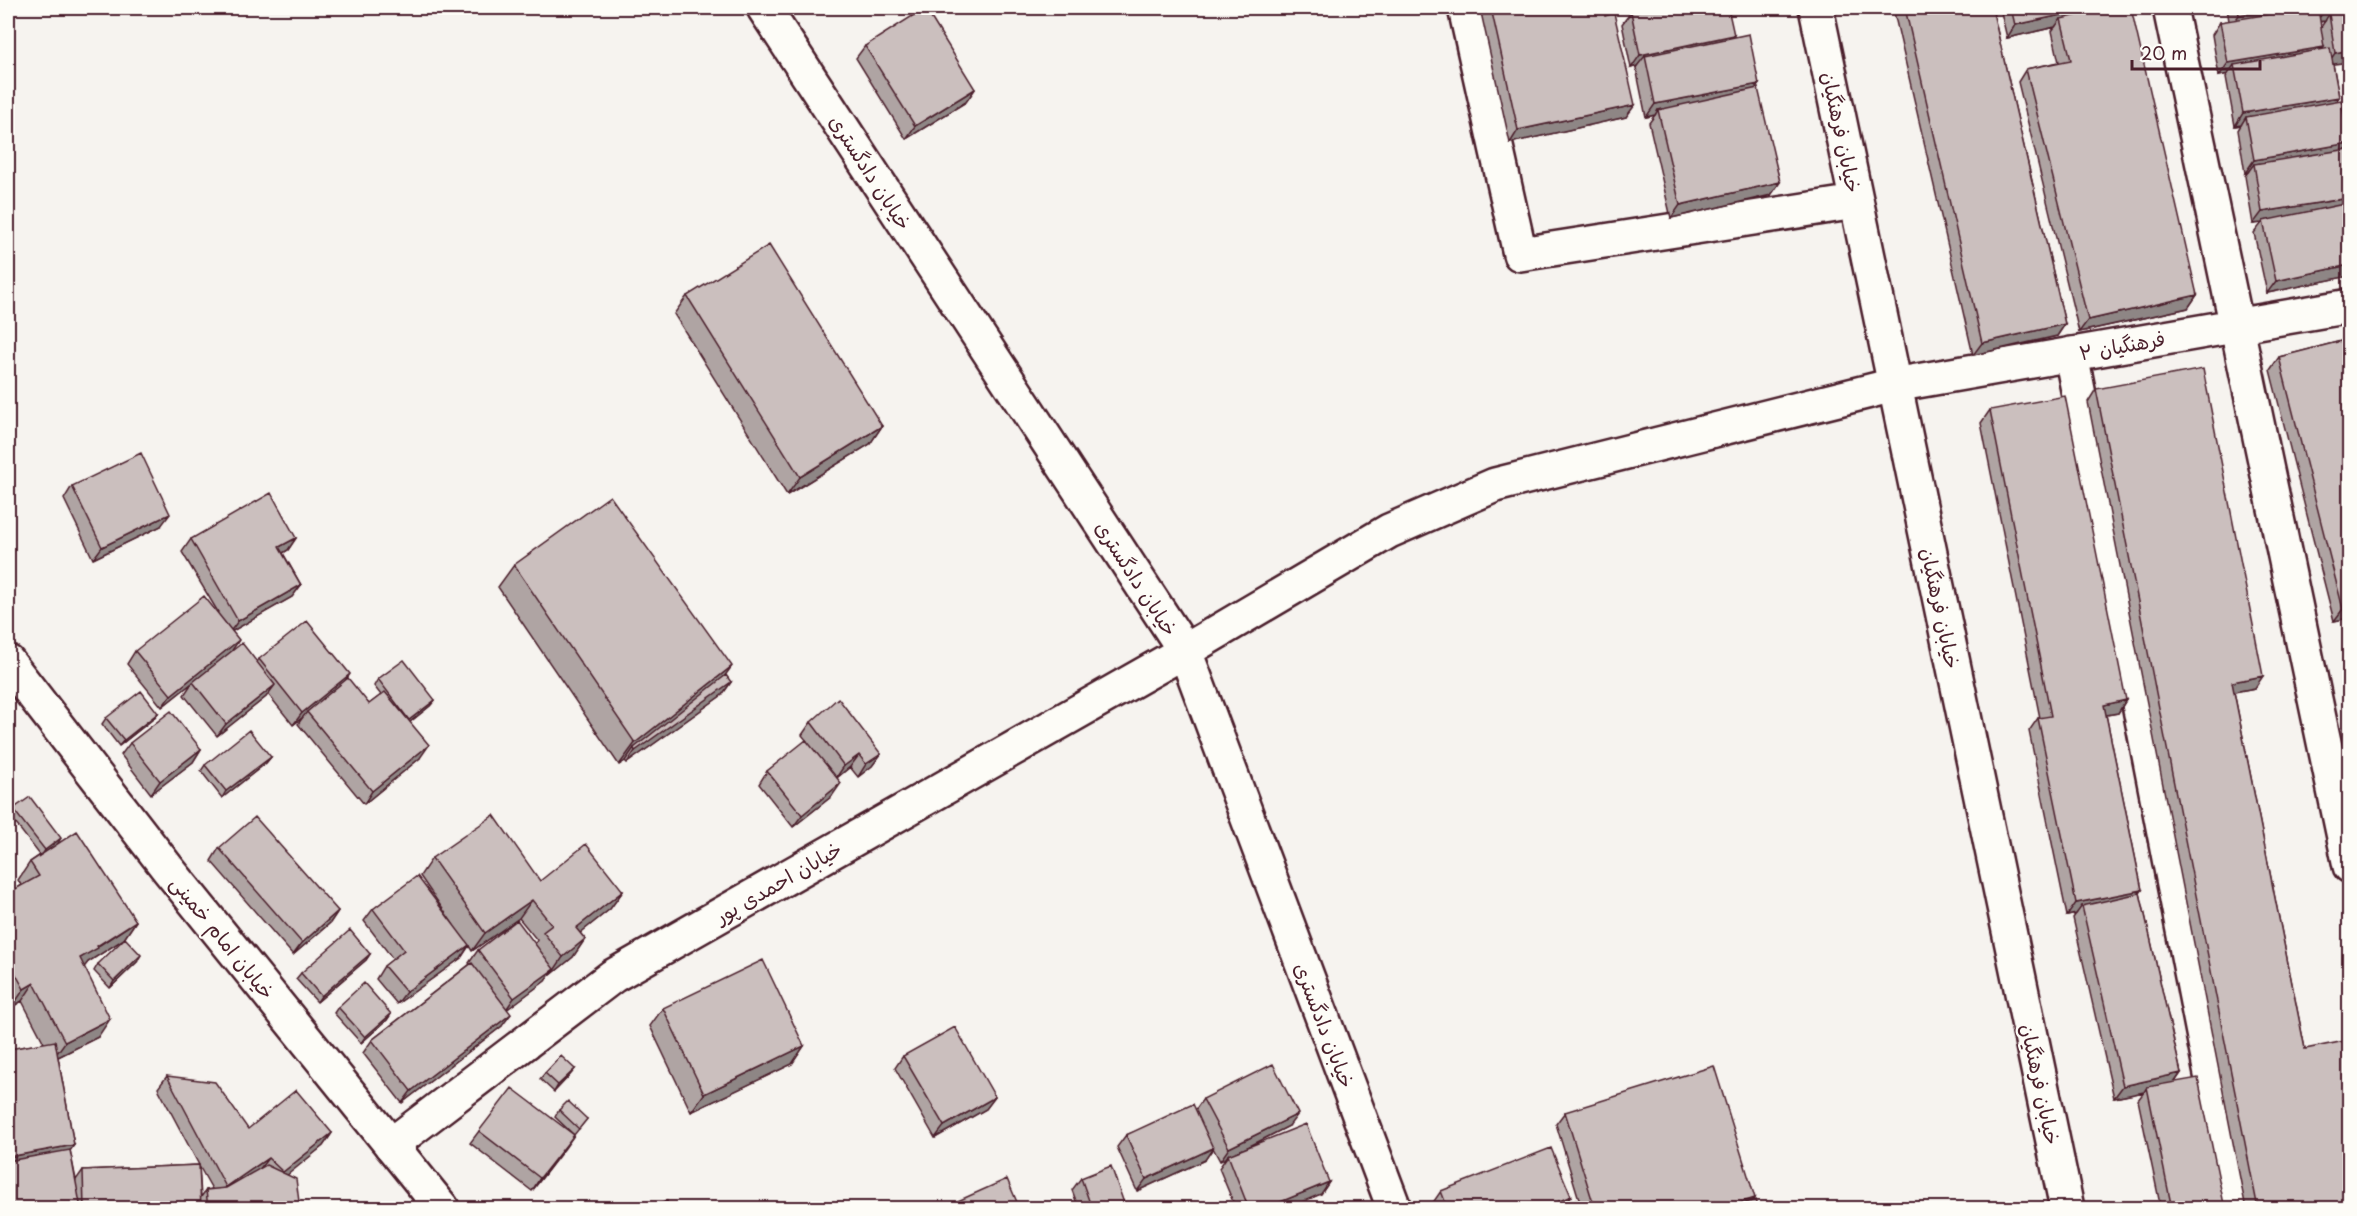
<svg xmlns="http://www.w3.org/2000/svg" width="2357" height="1216" font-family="'Playpen Sans','Playpen Sans Arabic',sans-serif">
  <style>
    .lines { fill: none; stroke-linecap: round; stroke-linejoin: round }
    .street-casing { stroke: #4a1f2b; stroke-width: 38 }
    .secondary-casing { stroke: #4a1f2b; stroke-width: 38 }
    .street { stroke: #fdfcf7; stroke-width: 33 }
    .secondary { stroke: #fdfcf7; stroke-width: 33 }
    .wall { fill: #afa4a3; stroke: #4a1f2b; stroke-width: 1.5; fill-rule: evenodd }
    .shaded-wall { fill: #8e8685; stroke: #4a1f2b; stroke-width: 1.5 }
    .building { fill: #cbbfbe; stroke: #4a1f2b; stroke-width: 1.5 }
    .labels { text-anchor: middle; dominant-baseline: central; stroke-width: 4.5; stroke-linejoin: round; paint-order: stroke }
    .street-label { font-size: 20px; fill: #4a1f2b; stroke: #fdfcf7 }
  </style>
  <rect width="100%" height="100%" fill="#f6f3ef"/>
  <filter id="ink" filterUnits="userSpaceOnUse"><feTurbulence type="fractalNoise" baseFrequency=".0167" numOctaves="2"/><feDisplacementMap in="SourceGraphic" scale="12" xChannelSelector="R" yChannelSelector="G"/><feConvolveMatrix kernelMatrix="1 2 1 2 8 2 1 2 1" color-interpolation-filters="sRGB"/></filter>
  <g filter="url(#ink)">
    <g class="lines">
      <defs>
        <path id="street" d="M764,8L1185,651L1394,1208
          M1465,8L1520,254L1856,202
          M2170,8L2350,866
          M2071,354L2237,1208
          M391,1145L613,976L1185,651L1389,531L1495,485L1894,385L2350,306"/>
        <path id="secondary" d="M1816,8L2067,1208
          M8,662L168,869L442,1208"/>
      </defs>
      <use href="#street" class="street-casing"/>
      <use href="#secondary" class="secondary-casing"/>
      <use href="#street" class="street"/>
      <use href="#secondary" class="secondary"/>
    </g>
    <path class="wall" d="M1480,8H1603L1626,117L1510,143Z
      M1893,8H1992L2065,324L2057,336L1973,355Z
      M2000,8H2098L2096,11L2197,295L2188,308L2079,332L2018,82L2026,69L2059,62L2052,31L2055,27L2007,38Z
      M2227,8H2349L2333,64L2339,97L2336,101L2344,150L2349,149V276L2267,293L2254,233L2262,223L2253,224L2245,176L2248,172L2245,173L2238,130L2241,125L2235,126L2226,77L2228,74L2219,76L2212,35L2220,22L2229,21ZM2325,21L2321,27L2320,22Z
      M1631,12L1733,38L1759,84L1756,88L1780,182L1771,195L1671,218L1649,123L1655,115L1646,117L1636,68L1637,66L1631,68L1622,24Z
      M865,46L975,89L966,102L906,139L856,58Z
      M687,296L882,426L870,444L787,495L674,314Z
      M2349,339V618L2334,621L2270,370L2279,357Z
      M2096,389L2255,688L2234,692L2305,1049L2349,1209H2246L2088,402Z
      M1990,410L2126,700L2118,713L2106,715L2142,890L2140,893L2181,1073L2175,1082L2225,1209H2161L2138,1100L2144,1092L2114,1098L2073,918L2076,914L2067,916L2029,731L2038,718H2040L1981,423Z
      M72,486L161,526L93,559L64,499Z
      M296,538L288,550L283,553L301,585L292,597L232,631L231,652L257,662L259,659L346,680L369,704L381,695L374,686L378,679L435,700L430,706L410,722L420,758L364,804L298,724L303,717L293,725L268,694L266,697L217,736L184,695L192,683L162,707L127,664L135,651L218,612L182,552L191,539Z
      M514,565L725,676L731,682L722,695L627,763L625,761L619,765L498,587Z
      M158,713L153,719L119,746L102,724L106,718Z
      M811,722L881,754L872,766L858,777L850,767L837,778L832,796L793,827L759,784L767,771L807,741L802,735Z
      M130,743L201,749L193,762L151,794L121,755Z
      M271,757L266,763L222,798L201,771L205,765Z
      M13,809L58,844L136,921L124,939L88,962L84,967L98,1037L58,1057L74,1145L70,1150L76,1180L83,1170L199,1165L158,1088L167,1076L248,1129L332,1133L323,1146L287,1174L300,1209H8L10,1049L44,1043L22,1001L12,1007L8,1000V893L21,885L18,880L30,862L40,855L9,815ZM199,1166L212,1189L206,1190L201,1197Z
      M219,848L338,911L330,923L293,955L211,861Z
      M432,858L540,881L623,891L610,909L580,933L585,939L573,957L551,975L550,974L545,981L507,1009L502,1026L402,1103L363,1053L372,1040L470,964L469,963L478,950L535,944L537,940L519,918L472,951L469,946L461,958L397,1004L376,979L384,966L393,959L364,921L373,909L453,924L420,876Z
      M370,954L366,960L317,1002L296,979L301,973Z
      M137,962L110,988L94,971L98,964Z
      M338,1007L391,1014L387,1020L361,1043L334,1013Z
      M663,1008L804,1046L792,1064L691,1112L650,1026Z
      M903,1056L995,1097L986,1109L935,1138L895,1068Z
      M575,1069L570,1075L554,1092L540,1079L545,1073Z
      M1203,1099L1289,1126L1244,1149L1329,1182L1321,1194L1285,1209H1236L1219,1168L1226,1158L1220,1161L1213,1148L1205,1160L1137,1191L1117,1147L1126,1135L1196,1109Z
      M559,1110L587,1119L574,1135L555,1117Z
      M1565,1112L1755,1198L1753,1201L1758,1209H1582L1556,1124Z
      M479,1131L574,1135L532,1191L470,1143Z
      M1081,1178L1126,1209H1079L1072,1190Z
      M1441,1191L1571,1196L1565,1204L1579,1209H1434L1432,1204Z"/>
    <path class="shaded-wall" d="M2094,8H2098L2090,19H2061L2055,27L2007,38L2015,25Z
      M2279,8H2312L2230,28L2239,15Z
      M2338,8H2349V16L2329,14L2325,21L2316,22L2325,10Z
      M1734,35L1725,48L1645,56L1637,66L1631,68L1640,55Z
      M2324,47L2316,60L2234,65L2228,74L2219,76L2228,63Z
      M2349,50V62L2327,65L2335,53Z
      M1759,84L1750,96L1658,110L1655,115L1646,117L1655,104Z
      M975,89L966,102L906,139L915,126Z
      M2339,97L2330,109L2246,117L2241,125L2235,126L2243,113Z
      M1635,105L1626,117L1510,143L1518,130Z
      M2349,143L2340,156L2254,164L2248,172L2245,173L2254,160Z
      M1780,182L1771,195L1671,218L1680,205Z
      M2349,198V209L2263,221L2262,223L2253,224L2262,212Z
      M2349,265V276L2267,293L2276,281Z
      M2197,295L2188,308L2079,332L2088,320Z
      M2065,324L2057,336L1973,355L1982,343Z
      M882,426L870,444L787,495L800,477Z
      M170,514L161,526L93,559L102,547Z
      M296,538L288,550L271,560L279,547Z
      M301,585L292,597L229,633L238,621Z
      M2349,607V618L2334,621L2343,609Z
      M239,640L231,652L162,707L171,695Z
      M732,666L716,688L731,682L722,695L627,763L635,751L634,748L625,761L619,765L635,743Z
      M350,674L341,687L307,712L303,717L293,725L302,713Z
      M2263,676L2255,688L2223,694L2232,682Z
      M275,685L266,697L217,736L226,724Z
      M435,700L430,706L405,726L409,720Z
      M2126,700L2118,713L2095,717L2104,705Z
      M158,713L153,719L119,746L124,740Z
      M429,745L420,758L364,804L372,791Z
      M201,749L193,762L151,794L160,781Z
      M881,754L872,766L858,777L866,764Z
      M859,755L850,767L836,778L844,766Z
      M271,757L266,763L222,798L226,791Z
      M841,783L832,796L793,827L802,815Z
      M61,838L57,845L41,857L45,850Z
      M2142,890L2133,902L2082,906L2076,914L2067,916L2076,903Z
      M623,891L610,909L564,946L576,928Z
      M532,900L519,918L472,951L485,933Z
      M338,911L330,923L293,955L302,943Z
      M136,921L124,939L88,962L85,966L67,976L80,958Z
      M585,939L573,957L551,975L563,957Z
      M469,945L461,958L397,1004L406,992Z
      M370,954L366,960L317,1002L321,996Z
      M141,955L137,962L110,988L114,981Z
      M554,969L545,981L505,1011L514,998Z
      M34,983L22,1001L12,1007L24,989Z
      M391,1014L387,1020L361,1043L365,1037Z
      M511,1014L502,1026L402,1103L411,1091Z
      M110,1019L98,1037L52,1060L65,1042Z
      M804,1046L792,1064L691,1112L704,1094Z
      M575,1069L570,1075L554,1092L558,1085Z
      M2181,1073L2172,1086L2147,1087L2144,1092L2114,1098L2123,1086Z
      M995,1097L986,1109L935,1138L944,1126Z
      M1298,1114L1289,1126L1228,1157V1155L1226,1158L1220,1161L1229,1148Z
      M332,1133L323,1146L275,1185L283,1172Z
      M574,1135L565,1148L532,1191L540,1178Z
      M74,1145L62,1163L8,1172V1157Z
      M1213,1148L1205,1160L1137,1191L1146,1179Z
      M268,1158L259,1170L217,1199L226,1187Z
      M1329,1182L1321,1194L1285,1209H1263Z
      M1571,1196L1562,1209H1541Z
      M1755,1198L1747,1209H1720Z"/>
    <path class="building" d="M925,8L975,89L915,126L865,46Z
      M1491,8H1603L1605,16L1614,13L1635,105L1518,130Z
      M1652,8H1728L1734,35L1640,55L1631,12Z
      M1905,8H1992L2065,324L1982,343Z
      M2011,8H2094L2015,25Z
      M2109,8H2131L2197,295L2088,320L2026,69L2071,60L2061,19Z
      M2238,8H2279L2239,15Z
      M2308,8H2318L2324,47L2228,63L2220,22Z
      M2324,8H2338L2325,10Z
      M2349,11V50L2335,53L2329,14Z
      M1749,34L1759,84L1655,104L1645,56Z
      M2330,48L2339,97L2243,113L2234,65Z
      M1758,88L1780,182L1680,205L1658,110Z
      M2341,100L2349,143L2254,160L2246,117Z
      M2349,149V198L2262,212L2254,164Z
      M2349,203V265L2276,281L2263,221Z
      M769,245L882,426L800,477L687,296Z
      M2349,339V607L2343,609L2279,357Z
      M2203,369L2263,676L2232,682L2305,1049L2345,1041L2349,1065V1209H2258L2096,389Z
      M2065,396L2126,700L2104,705L2142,890L2076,903L2038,718L2051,716L1990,410Z
      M141,453L170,514L102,547L72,486Z
      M271,493L296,538L279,547L301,585L238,621L191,539Z
      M610,496L732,666L635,743L514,565Z
      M204,596L239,640L171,695L135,651Z
      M307,621L350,674L302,713L259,659Z
      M242,643L275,685L226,724L193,682Z
      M404,660L435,700L409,720L378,679Z
      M726,675L731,682L635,751L634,748Z
      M348,678L369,704L385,692L429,745L372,791L307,712Z
      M141,691L158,713L124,740L106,718Z
      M838,698L881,754L866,764L859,755L844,766L811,722Z
      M171,711L201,749L160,781L130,743Z
      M249,730L271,757L226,791L205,765Z
      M806,740L841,783L802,815L767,771Z
      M30,797L61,838L45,850L13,809Z
      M494,815L540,881L586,844L623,891L576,928L585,939L563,957L543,932L552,925L532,900L485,933L432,858Z
      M255,817L338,911L302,943L219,848Z
      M77,831L136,921L97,946L98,948L80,958L110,1019L65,1042L34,983L24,989L8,960V893L39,876L30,862Z
      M8,860L12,869L8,872Z
      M417,876L469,945L406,992L384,966L404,950L373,909Z
      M2140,893L2181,1073L2123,1086L2082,906Z
      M517,920L554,969L514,998L478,950Z
      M350,930L370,954L321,996L301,973Z
      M125,938L141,955L114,981L98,964Z
      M763,960L804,1046L704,1094L663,1008Z
      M472,963L511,1014L411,1091L372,1040Z
      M364,983L391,1014L365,1037L338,1007Z
      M955,1027L995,1097L944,1126L903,1056Z
      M8,1038L10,1049L55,1041L74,1145L8,1157Z
      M561,1056L575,1069L558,1085L545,1073Z
      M1273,1064L1298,1114L1229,1148L1203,1099Z
      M1714,1066L1755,1198L1720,1209H1595L1565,1112Z
      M167,1076L215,1082L248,1129L296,1090L332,1133L283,1172L268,1158L226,1187Z
      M2198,1078L2225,1209H2172L2147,1087Z
      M512,1088L574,1135L540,1178L479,1131Z
      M568,1101L587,1119L579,1129L559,1110Z
      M1193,1104L1213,1148L1146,1179L1126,1135Z
      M1306,1124L1329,1182L1263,1209H1249L1228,1155Z
      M1551,1148L1571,1196L1541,1209H1448L1441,1191Z
      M70,1150L81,1209H8V1161Z
      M199,1165L201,1209H84L83,1170Z
      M266,1165L296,1179L300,1209H208L206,1190L226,1188Z
      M1111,1166L1126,1209H1092L1081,1178Z
      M1007,1179L1020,1209H940Z
      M1576,1200L1579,1209H1555Z
      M1755,1200L1758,1209H1729Z
      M667,1201L670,1209H648Z"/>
  </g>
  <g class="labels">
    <g class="street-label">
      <text transform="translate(1842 132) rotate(78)">خیابان فرهنگیان</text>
      <text transform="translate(871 172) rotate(57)">خیابان دادگستری</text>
      <text transform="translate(2122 345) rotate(-10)">فرهنگیان ۲</text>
      <text transform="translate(1137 578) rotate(57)">خیابان دادگستری</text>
      <text transform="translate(1941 608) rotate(78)">خیابان فرهنگیان</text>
      <text transform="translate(778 882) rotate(-30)">خیابان احمدی پور</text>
      <text transform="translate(223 937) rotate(51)">خیابان امام خمینی</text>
      <text transform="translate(1325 1025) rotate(69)">خیابان دادگستری</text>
      <text transform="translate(2041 1084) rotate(78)">خیابان فرهنگیان</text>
    </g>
  </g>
  <rect width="2357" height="1216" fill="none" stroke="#fdfcf7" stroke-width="30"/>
  <rect x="15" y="15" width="2327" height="1186" fill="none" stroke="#4a1f2b" stroke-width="2" filter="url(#ink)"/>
  <path d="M2132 60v9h128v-9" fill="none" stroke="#4a1f2b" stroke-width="3"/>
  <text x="2141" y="60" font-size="18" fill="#4a1f2b" stroke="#fdfcf7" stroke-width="4.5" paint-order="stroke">20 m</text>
</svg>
